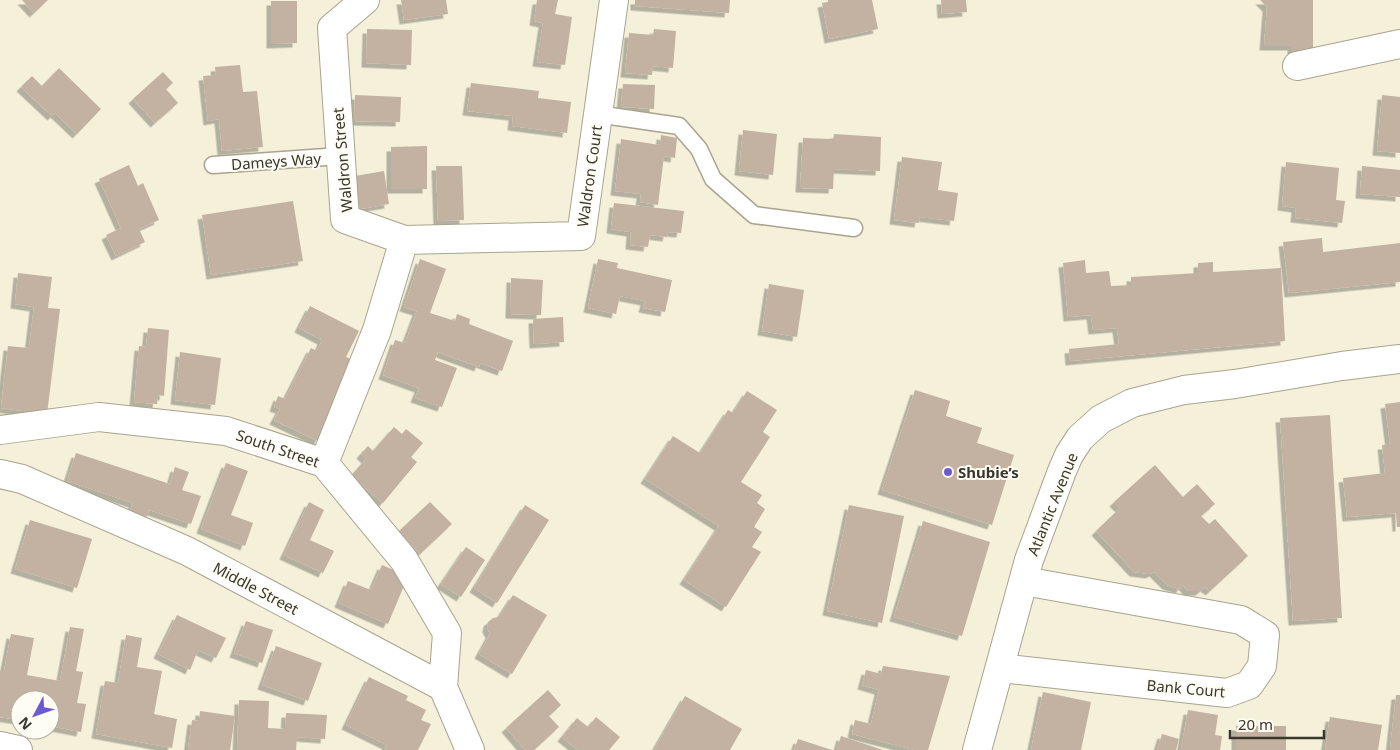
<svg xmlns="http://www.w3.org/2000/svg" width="1400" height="750" font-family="'Noto Sans',sans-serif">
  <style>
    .building { fill: #c3b1a1; filter: url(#shadow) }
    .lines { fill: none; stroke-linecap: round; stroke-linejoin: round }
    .lane-casing { stroke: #a8a48f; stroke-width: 19 }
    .street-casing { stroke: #a8a48f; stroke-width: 30 }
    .secondary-casing { stroke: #a8a48f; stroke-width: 30 }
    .primary-casing { stroke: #a8a48f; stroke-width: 30 }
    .lane { stroke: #fff; stroke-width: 16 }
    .street { stroke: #fff; stroke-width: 28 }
    .secondary { stroke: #fff; stroke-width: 28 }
    .primary { stroke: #fff; stroke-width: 28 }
    .poi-dot { fill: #6c5ad4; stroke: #fefdf4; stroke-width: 2 }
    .labels { text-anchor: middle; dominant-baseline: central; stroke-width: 4; stroke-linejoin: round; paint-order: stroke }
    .street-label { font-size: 15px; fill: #38362d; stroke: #fefdf4 }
    .poi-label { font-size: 15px; font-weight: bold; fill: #38362d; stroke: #fefdf4; text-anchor: start }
  </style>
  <defs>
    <filter id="shadow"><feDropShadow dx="-4.5" dy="4.5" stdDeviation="0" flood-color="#0004"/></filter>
  </defs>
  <rect width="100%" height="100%" fill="#f4f0d9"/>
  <path class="building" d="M22,0H48L34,13Z
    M401,0H446L448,14L404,20Z
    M537,0H558L555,14L572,17L565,65L537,62L543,23L534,21Z
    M635,0H730L729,13L635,6Z
    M828,0H872L878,29L829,39L822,3L828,2Z
    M941,0H966L967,12L942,14Z
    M1260,0H1313V52H1292V46H1264L1267,7Z
    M271,1H297V43L271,44Z
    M367,29L412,30L411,65L366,63Z
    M654,29L676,31L673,68L653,66L652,75L625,73L629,33L653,35Z
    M240,65L243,92L257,91L263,147L222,151L219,119L208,121L203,76L216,75L215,67Z
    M59,68L101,109L77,134L55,113L52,116L21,87L32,76L42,86Z
    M163,72L173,83L166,89L178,103L155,123L133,99Z
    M471,83L539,91L538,98L571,102L567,133L512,126L513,116L467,111Z
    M623,84L655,85L654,109L621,107Z
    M355,95L401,97L400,122L354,121Z
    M1382,95L1400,97V153L1377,151Z
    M743,130L777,134L773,175L739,171Z
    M834,134L881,137L880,171L834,169L833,189L800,188L803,138L833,139Z
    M661,135L677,138L675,158L664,156L658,205L640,202L641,194L615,191L621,139L660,145Z
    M427,146V189H391V147Z
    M902,157L942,162L938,190L958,193L954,221L920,217L919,223L894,220Z
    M1286,162L1339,168L1336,200L1345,201L1342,223L1295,218L1296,208L1282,206Z
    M129,165L138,186L143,183L159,220L139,229L145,242L116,256L106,235L121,228L99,179Z
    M436,166H462L464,220L438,221Z
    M1362,166L1400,170V197L1360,194Z
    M384,171L389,204L360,209L355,176Z
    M293,201L303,261L211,275L202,215Z
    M614,203L684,211L681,233L668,232L667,237L650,235L648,247L630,245L631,232L611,229Z
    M1322,238L1323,252L1400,243V282L1289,293L1283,242Z
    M420,259L446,269L430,313L455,321L457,314L470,319L469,324L513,341L502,371L480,363L479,367L438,352L435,360L457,368L442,407L415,398L419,388L383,375L395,340L405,343L417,311L404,307Z
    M598,259L618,263L617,268L672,280L665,312L643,308L645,301L620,296L616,314L588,308Z
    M1085,260L1086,273L1109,271L1111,286L1131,285V277L1198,273V263L1213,262V272L1281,268L1285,341L1070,361L1069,349L1119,344L1117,328L1093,330L1091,315L1068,317L1063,263Z
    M18,273L52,277L48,308L60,309L47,414L1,408L8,346L29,348L34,307L15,304Z
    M511,278L543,280L541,315L510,314Z
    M769,284L804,290L797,337L762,331Z
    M310,306L359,331L346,357L357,362L318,441L274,420L280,409L274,407L278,396L285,399L311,348L317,351L322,340L299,328Z
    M563,317L564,342L534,344L533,319Z
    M148,328L169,330L164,396L158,395L157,404L134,402L139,346L146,347Z
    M180,352L221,358L215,405L175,400Z
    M915,390L950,401L946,416L982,428L977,443L1014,455L992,525L882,490Z
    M747,391L777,410L763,432L770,437L741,482L762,495L757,503L765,509L754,527L762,532L752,547L761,552L726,607L684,580L719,526L645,479L673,436L700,453L728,410L733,413Z
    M1400,402V527H1397L1396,513L1347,517L1343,478L1385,473L1382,445H1390L1385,404Z
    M1330,415L1342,618L1293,621L1280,418Z
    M394,427L402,434L406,429L423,443L411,457L417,462L383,503L351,476L366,459L361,454L368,446L373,451Z
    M76,453L170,484L175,467L189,472L182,490L201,496L191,524L149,510L147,517L130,511L133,503L67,481Z
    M226,463L248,471L231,515L253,523L245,546L201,529Z
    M1155,465L1183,497L1197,484L1215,504L1201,516L1209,524L1215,519L1248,556L1210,591L1205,587L1200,591H1188L1183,585L1180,589L1167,585L1154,572L1150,574L1134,572L1096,531L1120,508L1114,502Z
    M309,502L324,510L310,540L334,551L323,573L284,555Z
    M430,502L452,524L420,554L399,531Z
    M525,505L549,520L497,603L474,588Z
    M849,505L904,516L882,623L827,611Z
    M30,520L92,539L77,588L15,569Z
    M923,521L990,542L962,636L894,617Z
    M466,547L485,560L461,597L441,584Z
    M382,565L408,576L388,624L339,603L348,581L371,590Z
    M513,595L547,615L512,674L479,654L490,634L487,628L488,622L493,618L499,617Z
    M177,615L226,638L216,658L198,650L190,670L158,654Z
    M246,621L273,630L262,663L234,653Z
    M70,627L84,629L76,671L83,672L77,703L86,704L81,732L50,726V700H20V720L0,717V671H4L11,634L34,638L27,675L60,681Z
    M126,635L142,638L137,667L162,671L154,714L177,719L172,748L96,734L105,681L118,683Z
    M276,646L322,663L308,701L262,685Z
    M883,666L950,676L928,750H915L852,734L855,720L871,724L879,690L862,685L866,670L881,674Z
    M369,677L408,696L406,700L426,710L421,720L431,724L418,750H384L387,745L346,725Z
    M548,690L561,705L549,716L559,727L534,750H525L506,728Z
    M1043,692L1091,702L1081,750H1031Z
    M1396,695H1400V750H1390Z
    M685,696L742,729L730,750H654Z
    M239,700L269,701L268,728L285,729L286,713L327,715L325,739L297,737L296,750H237Z
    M1188,710L1218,715L1215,735L1222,736L1220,750H1181Z
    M200,711L235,716L230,750H188L192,720L199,721Z
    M596,717L620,737L609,750H578L562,737L577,718L588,727Z
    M1330,717L1382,725L1378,750H1325Z
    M1236,726H1286V750H1236Z
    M1162,734L1179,739L1176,750H1157Z
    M841,736L883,750H837Z
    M798,739L832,750H794Z"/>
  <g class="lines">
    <defs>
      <path id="lane" d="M597,114L679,126L699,149L713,179L754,215L854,228
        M213,165L340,156"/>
      <path id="street" d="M1297,66L1400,44
        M404,240L581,236L614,0
        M0,430L99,417L226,431L324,463L404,560L447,633L443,687
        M324,463L377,330L404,240L345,219L332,28L365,0
        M0,474L22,479L187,551L443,687L470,750
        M1000,668L1227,693L1249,685L1262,666L1265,635L1241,620L1024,581"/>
      <path id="secondary" d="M0,746L18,750"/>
      <path id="primary" d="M977,750L1029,560L1062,471L1069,455L1080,438L1101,419L1132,403L1184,390L1235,384L1342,366L1400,359"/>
    </defs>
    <use href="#lane" class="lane-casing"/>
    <use href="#street" class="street-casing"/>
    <use href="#secondary" class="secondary-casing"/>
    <use href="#primary" class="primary-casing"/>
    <use href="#lane" class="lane"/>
    <use href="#street" class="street"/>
    <use href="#secondary" class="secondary"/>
    <use href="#primary" class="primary"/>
  </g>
  <circle class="poi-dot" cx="948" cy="472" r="5"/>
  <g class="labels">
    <g class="street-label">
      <text transform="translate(342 160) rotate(-95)">Waldron Street</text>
      <text transform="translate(276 161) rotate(-4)">Dameys Way</text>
      <text transform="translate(589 176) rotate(-82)">Waldron Court</text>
      <text transform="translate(278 448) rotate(19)">South Street</text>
      <text transform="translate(1052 504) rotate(-68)">Atlantic Avenue</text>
      <text transform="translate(256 588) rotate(28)">Middle Street</text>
      <text transform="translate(1186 688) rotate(5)">Bank Court</text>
    </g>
    <g class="poi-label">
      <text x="958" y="472">Shubie’s</text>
    </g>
  </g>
  <g transform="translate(35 715) rotate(229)"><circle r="24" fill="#fefdf4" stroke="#afada4"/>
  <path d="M0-4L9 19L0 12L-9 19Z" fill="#6c5ad4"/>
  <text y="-8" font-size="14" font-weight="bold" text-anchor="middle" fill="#38362d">N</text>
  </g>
  <path d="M1230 730v8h94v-8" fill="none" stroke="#38362d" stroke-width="2.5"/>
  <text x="1238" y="730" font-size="15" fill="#38362d" stroke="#fefdf4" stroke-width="4" paint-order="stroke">20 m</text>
</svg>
